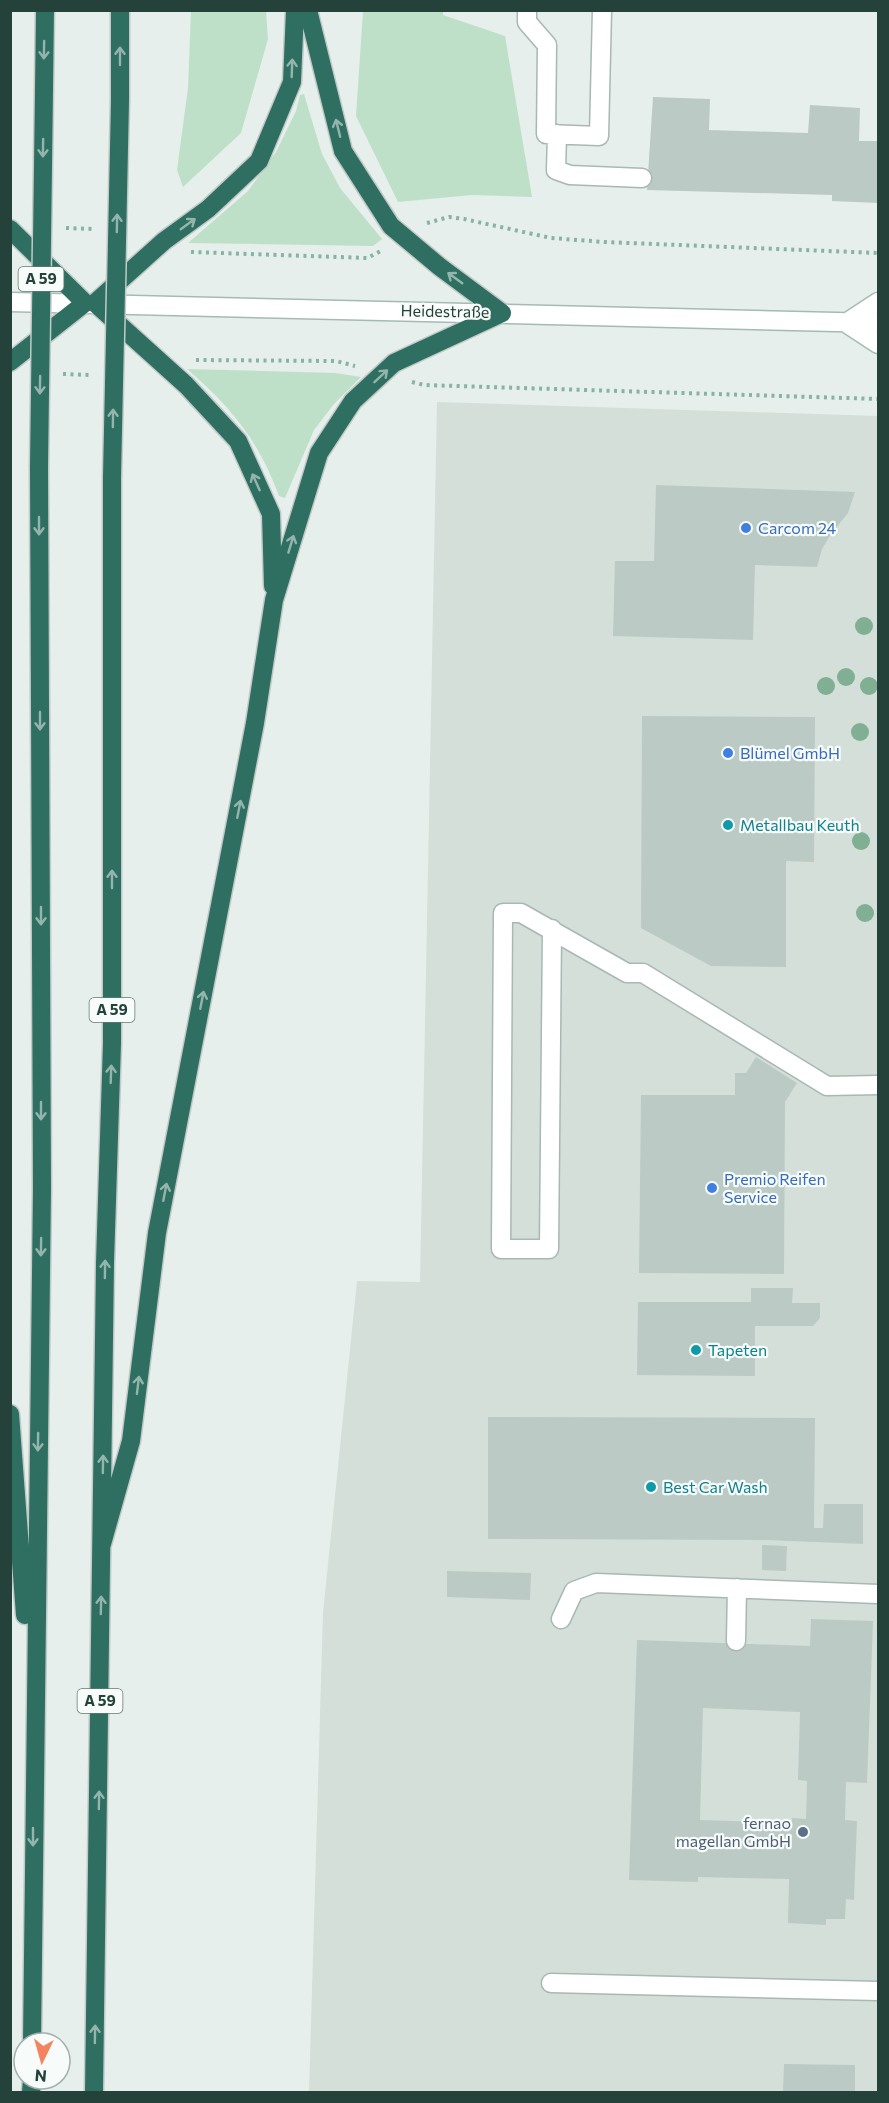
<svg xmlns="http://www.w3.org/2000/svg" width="889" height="2103" font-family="Commissioner,sans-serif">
	<rect width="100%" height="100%" fill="#e6efeb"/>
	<path fill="#d4dfda" d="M437 402 878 416V2092H309L323 1613 357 1281 420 1282Z"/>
	<path fill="#bfe0c8" d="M191 11H266L268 39 241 133 183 187 177 170 188 88Z
		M363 11H443V15L505 36 532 197 472 195 398 202 356 116Z
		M304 94 322 154 340 188 382 239 373 246 188 243 248 191 276 152 296 111 300 95Z
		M187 369 335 373 361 377 334 404 314 430 285 498 279 496C259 441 231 407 187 369Z"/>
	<path fill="#bbcac4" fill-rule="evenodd" d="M653 97 710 99 709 130 808 133 810 105 860 108 859 141H878V203L832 201V195L647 190Z
		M656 485 855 492 848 513 831 534 822 549 817 567 755 565 753 640 613 636 615 561H654Z
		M642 716 815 717 814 862 786 861V967L711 966 641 928Z
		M756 1057 797 1083 785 1102 784 1274 639 1273 641 1095H735V1073H746Z
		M751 1288H793L792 1303H820V1318L813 1326H755V1376L637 1375 638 1302H751Z
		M488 1417 815 1418 814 1528H823L824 1504H863V1544L767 1540 488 1539Z
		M762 1545 787 1546 786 1571 762 1570Z
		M447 1571 531 1573 530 1600 447 1597Z
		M811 1619 873 1621 867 1783 846 1782 845 1820 857 1821 854 1900 846 1899 845 1919H826V1925L788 1923 789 1879 698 1877V1882L629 1880 637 1640 810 1646ZM703 1708 800 1712 798 1780 807 1781 806 1819 792 1818V1823L700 1820Z
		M784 2064 855 2065V2092H783Z"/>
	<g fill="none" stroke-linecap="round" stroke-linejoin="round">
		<g stroke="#a8b8b2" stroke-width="21">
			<path id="service" d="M527 10V22L547 45 546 134 599 136 602 10
				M557 134 556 170 570 175 642 178
				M552 929 549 1249H501L503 913H521L627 973H643L827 1086 878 1085
				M561 1619 574 1591 596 1583 878 1594
				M736 1641 737 1588
				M551 1983 878 1991"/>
		</g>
		<g stroke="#a4bbb3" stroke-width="21">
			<path id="secondary" d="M10 302 878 323
				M846 323 878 344
				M846 323 878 302"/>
		</g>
		<g stroke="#c2cac8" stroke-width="21">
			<path id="motorway" d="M120 10V101
				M44 90 45 10
				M10 229 85 303 10 362
				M273 586 271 514 238 441 186 385 95 303 164 241 208 209 259 161 292 82 295 10
				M10 1414 25 1615
				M102 1544 131 1441 157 1233 255 723 274 600 319 453 353 401 394 363 502 313 440 267 391 226 343 151 308 10
				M32 2043 42 1188 39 467
				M31 2092 32 2079
				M94 2092 105 1263 112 1043V477"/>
		</g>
		<path stroke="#86b3a5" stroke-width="4" stroke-dasharray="3 4.5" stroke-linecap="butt" d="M427 223 449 217 464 219 551 238 604 242 878 253
			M66 228 92 229
			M191 252 367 258 383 250
			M196 360 336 361 355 366
			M63 374 89 375
			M412 382 424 385 878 399"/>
		<use href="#service" stroke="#fff" stroke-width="18"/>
		<use href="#secondary" stroke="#fff" stroke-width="18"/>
		<use href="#motorway" stroke="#2f6f62" stroke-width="18"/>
		<g stroke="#c2cac8" stroke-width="21" stroke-linecap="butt">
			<path id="motorway-bridge" d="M39 467 44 90
				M112 477 120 101"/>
		</g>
		<use href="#motorway-bridge" stroke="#2f6f62" stroke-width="18"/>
	</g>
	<g fill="#80af93">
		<circle cx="864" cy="626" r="9"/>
		<circle cx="846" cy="677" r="9"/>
		<circle cx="826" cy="686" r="9"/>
		<circle cx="869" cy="686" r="9"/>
		<circle cx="860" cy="732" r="9"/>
		<circle cx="861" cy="841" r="9"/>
		<circle cx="865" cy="913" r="9"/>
	</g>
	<defs><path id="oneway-shaft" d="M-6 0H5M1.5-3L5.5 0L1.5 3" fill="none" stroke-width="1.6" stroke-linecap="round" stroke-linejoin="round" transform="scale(1.5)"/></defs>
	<g stroke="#93b5ae">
		<use href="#oneway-shaft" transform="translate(44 50) rotate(91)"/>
		<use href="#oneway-shaft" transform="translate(120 56) rotate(-90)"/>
		<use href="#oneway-shaft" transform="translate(292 68) rotate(-88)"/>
		<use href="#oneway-shaft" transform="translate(338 128) rotate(-104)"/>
		<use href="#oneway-shaft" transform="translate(43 148) rotate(91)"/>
		<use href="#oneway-shaft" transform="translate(117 223) rotate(-89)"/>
		<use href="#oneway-shaft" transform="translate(188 224) rotate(-36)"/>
		<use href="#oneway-shaft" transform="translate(455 278) rotate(-144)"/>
		<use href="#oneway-shaft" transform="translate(381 376) rotate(-43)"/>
		<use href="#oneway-shaft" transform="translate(40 385) rotate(91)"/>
		<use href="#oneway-shaft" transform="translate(113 418) rotate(-89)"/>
		<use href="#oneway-shaft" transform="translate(256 482) rotate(-114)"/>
		<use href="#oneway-shaft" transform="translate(39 526) rotate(90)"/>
		<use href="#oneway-shaft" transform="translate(291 544) rotate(-73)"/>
		<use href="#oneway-shaft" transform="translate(40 721) rotate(90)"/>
		<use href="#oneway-shaft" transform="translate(239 809) rotate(-79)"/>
		<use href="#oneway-shaft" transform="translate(112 879) rotate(-90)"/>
		<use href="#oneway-shaft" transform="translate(41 916) rotate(90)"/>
		<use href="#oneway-shaft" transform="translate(202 1000) rotate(-79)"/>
		<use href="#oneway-shaft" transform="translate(111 1074) rotate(-88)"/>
		<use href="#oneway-shaft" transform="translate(41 1111) rotate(90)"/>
		<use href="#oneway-shaft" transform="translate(165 1192) rotate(-79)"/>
		<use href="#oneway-shaft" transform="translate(41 1247) rotate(91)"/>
		<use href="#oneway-shaft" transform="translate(105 1269) rotate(-89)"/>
		<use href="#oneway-shaft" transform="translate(138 1385) rotate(-83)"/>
		<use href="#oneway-shaft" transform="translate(38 1442) rotate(91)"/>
		<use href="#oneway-shaft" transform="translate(103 1464) rotate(-89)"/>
		<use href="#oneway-shaft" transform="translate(101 1605) rotate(-89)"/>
		<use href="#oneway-shaft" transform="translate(99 1800) rotate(-89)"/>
		<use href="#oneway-shaft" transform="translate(33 1837) rotate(90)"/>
		<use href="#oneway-shaft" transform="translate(95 2034) rotate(-89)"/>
	</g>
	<g fill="#3f7fe0" stroke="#f7fbf9" stroke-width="2">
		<circle cx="746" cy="528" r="6"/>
		<circle cx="728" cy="753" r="6"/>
		<circle cx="712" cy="1188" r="6"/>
	</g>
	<g fill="#0f9aa8" stroke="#f7fbf9" stroke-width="2">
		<circle cx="728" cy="825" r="6"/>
		<circle cx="696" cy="1350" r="6"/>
		<circle cx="651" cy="1487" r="6"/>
	</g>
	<circle fill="#5c6f8a" stroke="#f7fbf9" stroke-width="2" cx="803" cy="1832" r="6"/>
	<g text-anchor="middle" stroke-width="4.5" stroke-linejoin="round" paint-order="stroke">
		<g fill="#f7fbf9" stroke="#637a73" stroke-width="1.5">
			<rect x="18.5" y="267" width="45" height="24" rx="4.5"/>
			<rect x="89.5" y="998" width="45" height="24" rx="4.5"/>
			<rect x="77.5" y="1689" width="45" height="24" rx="4.5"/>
		</g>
		<g font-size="15" font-weight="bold" fill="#24423a">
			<text x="41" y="284">A 59</text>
			<text x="112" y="1015">A 59</text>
			<text x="100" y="1706">A 59</text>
		</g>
		<g font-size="16" fill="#24423a" stroke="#f7fbf9">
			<text transform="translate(445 311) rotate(1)" y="6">Heidestraße</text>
		</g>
		<g font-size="16" fill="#366cbe" stroke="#f7fbf9" text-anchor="start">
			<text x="758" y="534">Carcom 24</text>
			<text x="740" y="759">Blümel GmbH</text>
			<text x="724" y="1185">Premio Reifen<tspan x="724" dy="18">Service</tspan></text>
		</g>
		<g font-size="16" fill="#0d838f" stroke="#f7fbf9" text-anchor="start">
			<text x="740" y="831">Metallbau Keuth</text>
			<text x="708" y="1356">Tapeten</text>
			<text x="663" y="1493">Best Car Wash</text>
		</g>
		<g font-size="16" fill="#4e5e75" stroke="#f7fbf9" text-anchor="end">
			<text x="791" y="1829">fernao<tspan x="791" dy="18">magellan GmbH</tspan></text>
		</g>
	</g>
	<rect width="889" height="2103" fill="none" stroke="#24423a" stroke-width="24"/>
	<g transform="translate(42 2061) rotate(185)"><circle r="28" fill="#f7fbf9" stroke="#a3b1ad" stroke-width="1.5"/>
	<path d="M0-4.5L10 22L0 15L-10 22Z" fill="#f4845f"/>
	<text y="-9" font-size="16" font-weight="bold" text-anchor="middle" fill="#24423a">N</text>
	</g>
</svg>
